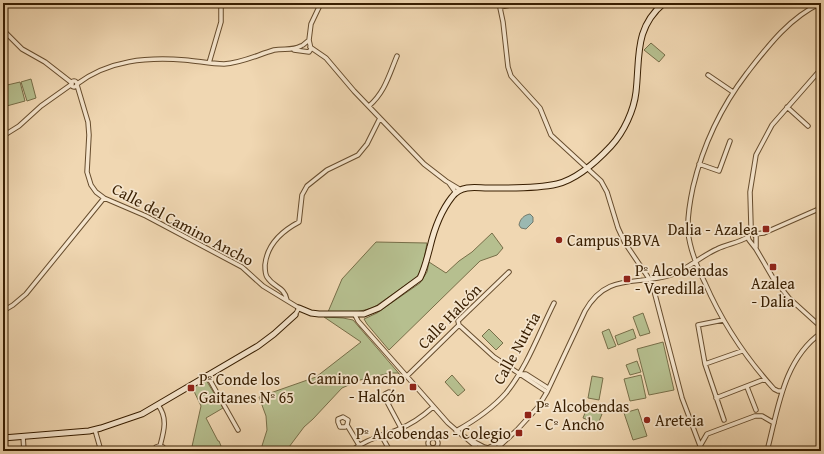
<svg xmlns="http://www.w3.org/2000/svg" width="824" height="454" font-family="'Gentium Book Plus',serif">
	<rect width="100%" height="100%" fill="#f0d7b2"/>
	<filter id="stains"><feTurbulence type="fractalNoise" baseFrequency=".005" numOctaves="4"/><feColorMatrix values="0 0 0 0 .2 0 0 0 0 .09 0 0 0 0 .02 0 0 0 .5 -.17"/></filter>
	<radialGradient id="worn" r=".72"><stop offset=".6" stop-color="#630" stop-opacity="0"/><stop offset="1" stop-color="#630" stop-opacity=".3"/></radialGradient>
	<path fill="#b6bf8f" stroke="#776e48" d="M651 43 665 55 659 62 644 50Z
		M31 79 36 98 27 101 21 82Z
		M20 82 25 101 3 107V86Z
		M492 233 503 248 497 255 480 261 389 350 367 324 364 319 377 313 420 283 427 272 429 262 446 273 459 261 472 252Z
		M376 242 427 243 422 270 417 277 373 308 356 312H328L342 279Z
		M643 313 650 333 640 336 633 317Z
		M324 317 343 318 353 320 402 377 398 373H390L360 380 342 388 313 419 304 427 286 451H255L261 449 267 430 266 416 259 397 316 377 361 342Z
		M489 329 503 343 496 350 482 336Z
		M609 329 616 346 608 349 602 332Z
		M633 329 636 338 618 345 615 336Z
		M663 342 674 390 649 395 637 349Z
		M637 361 641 372 630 375 626 365Z
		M452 375 465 390 458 396 445 382Z
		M641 375 646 398 630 401 624 379Z
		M592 376 603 378 599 400 588 398Z
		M206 380 223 408 206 418 218 441H219L223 451H191L201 406 192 387 202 381Z
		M587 408 602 414 598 424 583 418Z
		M638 409 647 436 633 440 624 413Z"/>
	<path fill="#9bb8b1" stroke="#737a6b" d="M530 214 533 217V222L526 229 521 228 519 225C520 219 524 215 530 214Z"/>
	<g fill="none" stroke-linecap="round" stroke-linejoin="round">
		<g stroke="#664c2d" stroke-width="5.5">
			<path id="street" d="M499 3 503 22 508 67 511 76 540 108 551 135 601 181 607 192 618 228 625 243 652 283 682 398 702 451
				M500 7 521 3
				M3 30 22 49 45 62 72 83
				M309 40 311 24 321 3
				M310 47 326 58 354 91 424 164 446 181 461 190
				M294 50 309 52 311 49 309 40 303 45
				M209 63 221 22V3
				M708 75 733 92
				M71 84a3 3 0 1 1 6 0a3 3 0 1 1-6 0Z
				M77 84C109 60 147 57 185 60 198 61 211 64 224 64 242 63 257 55 274 50 284 48 292 51 301 46
				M77 85 88 122 89 135 87 172 91 185 96 192 104 198 146 216 242 267 263 286 299 308 295 315
				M369 106C385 92 389 75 397 56
				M787 107 808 126
				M3 136 19 126 41 106 72 84
				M699 164 719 171 730 141
				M449 183 456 193
				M753 233 756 237V247
				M755 234 764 233 821 208
				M748 237 749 240 756 249 773 278 789 298 821 327
				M287 300C284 286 274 288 267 277 265 274 265 269 265 265 267 245 282 231 299 222L302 195 307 186 327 170 358 155 367 144 380 118
				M3 311 13 305 26 294 104 198
				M355 315 358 321 448 423 463 436 484 447
				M723 320 698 325 705 364 724 420
				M459 325 494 357 547 392
				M705 364 742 351
				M522 374H526L548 388
				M207 375 238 430
				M407 376 459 325 458 321 509 272
				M747 387 756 410
				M782 391H778L774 389C745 357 722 322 705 283 697 267 690 250 688 232 687 216 690 201 693 187 703 145 721 107 747 73 768 46 789 18 821 3
				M716 398 765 379
				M388 403 393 400 394 398 391 393 389 392 385 394V398L401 428
				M158 405C168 418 164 431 160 446
				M347 425 345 427H340L338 422V419L343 417 348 420 347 425 359 445
				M95 430 101 451
				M456 431C474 421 492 409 506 393 527 367 539 333 554 303
				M381 435 390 451
				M23 436 24 451
				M428 443a5 5 0 1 1 10 0a5 5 0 1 1-10 0Z
				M467 439 481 451
				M700 446 707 434 755 416H762L774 423
				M154 451 156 447 159 446 163 447V451
				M351 451C366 439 383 436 399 429 412 424 423 416 433 407
				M481 451 484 447 488 448 504 440
				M494 451 517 430 538 407 547 392 585 311C607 272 636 286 671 275 688 269 701 256 717 249 727 244 738 243 748 237L751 226 750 192 756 155 772 125 821 69
				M767 451C778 410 783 360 821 333"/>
		</g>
		<g stroke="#381e01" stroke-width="7">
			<path id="secondary" d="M299 308 311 313 319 314H364L379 308 420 278C425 268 427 258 430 247 434 230 441 211 452 197 455 193 461 189 467 188 474 187 481 188 488 188 509 188 536 189 557 184 578 179 597 161 611 146 624 132 634 110 636 92 640 57 634 28 664 3
				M3 438 89 431 101 428 142 414 258 346 274 334 295 315"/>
		</g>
		<use href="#street" stroke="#f5e5cd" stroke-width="3.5"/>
		<use href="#secondary" stroke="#f5e5cd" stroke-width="5"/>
	</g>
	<g fill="#8f2418" stroke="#f5e5cd" stroke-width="1.5">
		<rect x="762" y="225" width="8" height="8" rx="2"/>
		<circle cx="559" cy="240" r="4"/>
		<rect x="769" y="263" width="8" height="8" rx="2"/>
		<rect x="623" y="275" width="8" height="8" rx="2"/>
		<rect x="409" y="383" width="8" height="8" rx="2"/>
		<rect x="187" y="384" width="8" height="8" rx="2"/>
		<rect x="524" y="411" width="8" height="8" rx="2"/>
		<circle cx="647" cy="420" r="4"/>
		<rect x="515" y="429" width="8" height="8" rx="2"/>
	</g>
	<g text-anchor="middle" stroke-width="3.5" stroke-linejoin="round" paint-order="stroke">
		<g font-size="16" fill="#381e01" stroke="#f5e5cd">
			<text transform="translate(183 224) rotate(28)" y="6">Calle del Camino Ancho</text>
			<text transform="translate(449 316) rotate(-46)" y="6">Calle Halcón</text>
			<text transform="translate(516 348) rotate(-61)" y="6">Calle Nutria</text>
		</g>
		<g font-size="16" fill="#381e01" stroke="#f5e5cd" text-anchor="start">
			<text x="758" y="235" text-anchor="end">Dalia - Azalea</text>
			<text x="567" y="246">Campus BBVA</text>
			<text x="635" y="276">Pº Alcobendas<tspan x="635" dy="18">- Veredilla</tspan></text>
			<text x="773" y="289" text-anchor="middle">Azalea<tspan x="773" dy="18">- Dalia</tspan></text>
			<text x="405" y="384" text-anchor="end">Camino Ancho<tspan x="405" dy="18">- Halcón</tspan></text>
			<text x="199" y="385">Pº Conde los<tspan x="199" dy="18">Gaitanes Nº 65</tspan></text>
			<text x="536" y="412">Pº Alcobendas<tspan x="536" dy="18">- Cº Ancho</tspan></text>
			<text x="655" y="426">Areteia</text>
			<text x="511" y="439" text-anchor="end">Pº Alcobendas - Colegio</text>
		</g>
	</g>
	<rect width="824" height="454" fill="none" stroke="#f0d7b2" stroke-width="16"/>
	<rect x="4" y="4" width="816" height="446" fill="none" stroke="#381e01" stroke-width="2"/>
	<rect x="8" y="8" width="808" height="438" fill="none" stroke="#381e01"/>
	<rect width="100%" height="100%" filter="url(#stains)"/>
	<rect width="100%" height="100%" fill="url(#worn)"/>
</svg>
